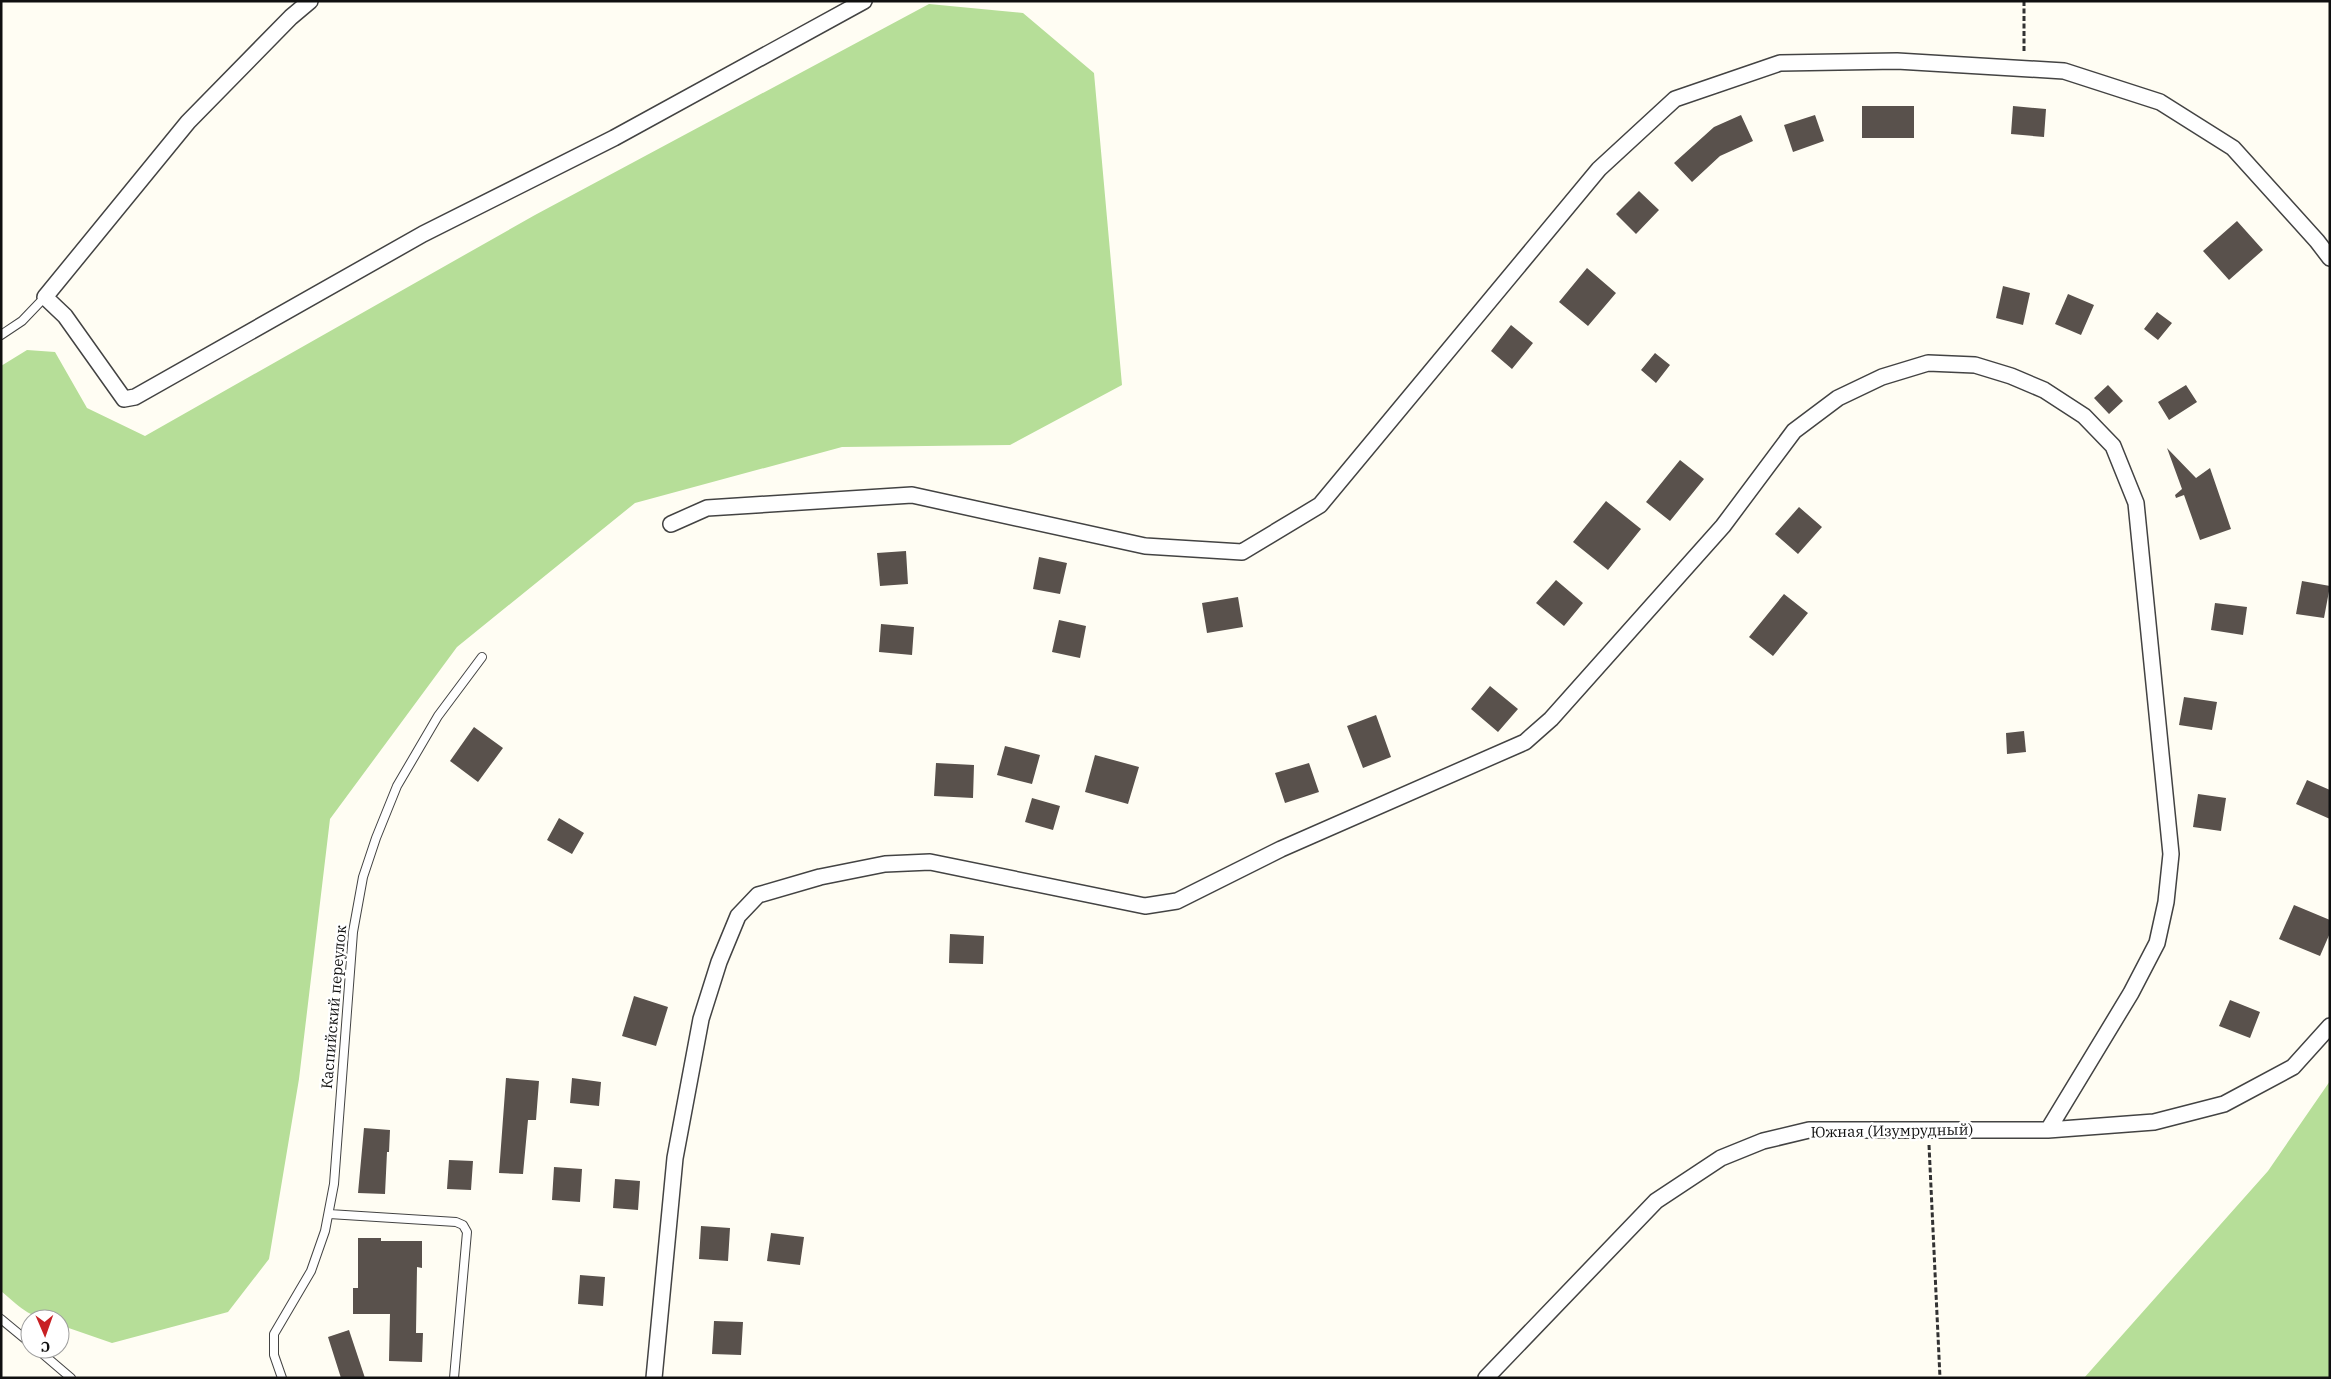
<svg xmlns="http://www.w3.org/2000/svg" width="2331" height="1379" font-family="'IBM Plex Serif',serif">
	<rect width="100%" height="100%" fill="#fffdf3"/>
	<path fill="#b6de98" d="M929 4 1023 13 1094 73 1122 385 1010 445 842 447 635 503 457 647 330 819 299 1079 269 1259 228 1312 112 1343 60 1325V1319C29 1319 24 1310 1 1291V366L27 350 55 352 87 408 145 436 535 215Z
		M2330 1081V1378H2084L2268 1171Z"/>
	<path fill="#59514c" d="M1862 106H1914V138H1862Z
		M2013 106 2046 109 2044 137 2011 134Z
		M1741 115 1753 141 1720 156 1692 182 1674 163 1714 127Z
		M1815 115 1824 141 1793 152 1784 125Z
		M1639 191 1659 210 1636 234 1616 214Z
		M2237 221 2263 250 2229 280 2203 251Z
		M1587 268 1616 293 1588 326 1559 302Z
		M2003 286 2030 293 2023 325 1996 318Z
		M2068 294 2094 305 2081 335 2055 324Z
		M2157 312 2172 323 2158 340 2144 329Z
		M1511 325 1533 343 1512 369 1491 351Z
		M1655 353 1670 365 1656 383 1641 370Z
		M2108 385 2123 401 2109 414 2094 398Z
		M2186 385 2197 402 2169 420 2158 402Z
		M2167 448 2196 478 2210 468 2231 529 2200 540 2184 495 2176 498 2175 495 2182 489Z
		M1680 460 1704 479 1670 521 1646 502Z
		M1606 501 1641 529 1608 570 1573 542Z
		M1799 507 1822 527 1798 554 1775 534Z
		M906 551 908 584 880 586 877 553Z
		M1039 557 1067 563 1060 594 1033 589Z
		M1556 580 1583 603 1564 626 1536 603Z
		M2302 581 2330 586 2324 618 2296 614Z
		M1784 594 1808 613 1773 656 1749 637Z
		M1238 597 1243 627 1207 633 1202 603Z
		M2215 603 2247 607 2243 635 2211 630Z
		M1059 620 1086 626 1080 658 1052 652Z
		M881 624 914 627 912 655 879 652Z
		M1490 686 1518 709 1498 732 1471 709Z
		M2184 697 2217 702 2212 730 2179 725Z
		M1376 715 1391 757 1363 768 1347 726Z
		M474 727 503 748 478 782 450 761Z
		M2024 731 2026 752 2007 754 2006 733Z
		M1005 746 1040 755 1032 784 997 775Z
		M1095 755 1139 767 1128 804 1085 792Z
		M936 763 974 765 973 798 934 796Z
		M1309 763 1319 792 1285 803 1275 773Z
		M2307 780 2330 790V819L2296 804Z
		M2198 794 2226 798 2221 831 2193 827Z
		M1032 798 1060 806 1053 830 1025 822Z
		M559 818 584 833 572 854 547 840Z
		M2294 905 2330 920V933L2320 956 2279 939Z
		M950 934 984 936 983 964 949 963Z
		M634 996 668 1007 656 1046 622 1036Z
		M2230 1000 2260 1012 2250 1038 2219 1026Z
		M506 1078 539 1081 536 1120H528L523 1174 499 1173Z
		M572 1078 601 1082 599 1106 570 1103Z
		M364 1128 390 1130 389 1152H387L385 1194 358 1193Z
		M449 1160 473 1161 471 1190 447 1189Z
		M554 1167 582 1169 580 1202 552 1200Z
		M615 1179 640 1181 638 1210 613 1208Z
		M701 1226 730 1228 728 1261 699 1259Z
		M771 1233 804 1237 800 1265 767 1261Z
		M358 1238H381V1241H422V1268L417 1267 416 1333H423L422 1362 389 1361 390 1314H353V1288H358Z
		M580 1275 605 1277 603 1306 578 1304Z
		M714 1321 743 1322 741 1355 712 1354Z
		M349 1330 365 1378H341L328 1337Z"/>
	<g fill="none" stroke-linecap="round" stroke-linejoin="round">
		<g stroke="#434343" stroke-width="10">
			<path id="lane" d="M1 335 22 321 45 297
				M329 1214 456 1222 463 1225 467 1232 454 1378
				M1 1319 30 1343
				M37 1349 71 1378
				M282 1378 274 1355V1334L311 1271 325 1231 334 1184 353 932 363 877 376 838 397 786 438 716 482 657"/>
		</g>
		<g stroke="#434343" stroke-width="18">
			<path id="street" d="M310 1 291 17 188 122 45 297 65 316 124 399 135 397 423 234 614 138 864 1
				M671 524 707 508 912 495 1145 546 1242 552 1320 505 1599 169 1675 99 1780 63 1897 61 2064 71 2160 102 2233 148 2317 241 2330 258
				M654 1378 675 1158 701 1019 719 962 738 916 758 895 820 877 885 864 930 862 1145 906 1177 901 1281 849 1525 742 1551 719 1723 526 1794 431 1838 398 1882 377 1928 363 1975 365 2011 376 2044 390 2084 416 2113 446 2136 503 2171 854 2166 902 2157 943 2131 993 2048 1130
				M1486 1378 1656 1201 1721 1158 1763 1141 1809 1130H2048L2154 1122 2224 1104 2293 1067 2330 1026"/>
		</g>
		<path stroke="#323232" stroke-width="3" stroke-dasharray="5 2.5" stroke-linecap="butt" d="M2024 1V53
			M1929 1145 1940 1378"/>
		<use href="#lane" stroke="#fff" stroke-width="8"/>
		<use href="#street" stroke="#fff" stroke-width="15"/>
	</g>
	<g text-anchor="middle" stroke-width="5" stroke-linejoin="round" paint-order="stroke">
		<g font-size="15" fill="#101010" stroke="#fff">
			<text transform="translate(334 1007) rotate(-85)" y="5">Каспийский переулок</text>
			<text transform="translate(1892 1131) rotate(-1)" y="5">Южная (Изумрудный)</text>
		</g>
	</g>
	<rect width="2331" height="1379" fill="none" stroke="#101010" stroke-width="5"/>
	<g transform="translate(45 1334) rotate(178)"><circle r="24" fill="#ffffff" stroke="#9f9f9f"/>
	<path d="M0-4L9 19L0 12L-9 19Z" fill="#c82023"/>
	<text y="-8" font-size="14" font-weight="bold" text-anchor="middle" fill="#101010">С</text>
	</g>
</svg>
